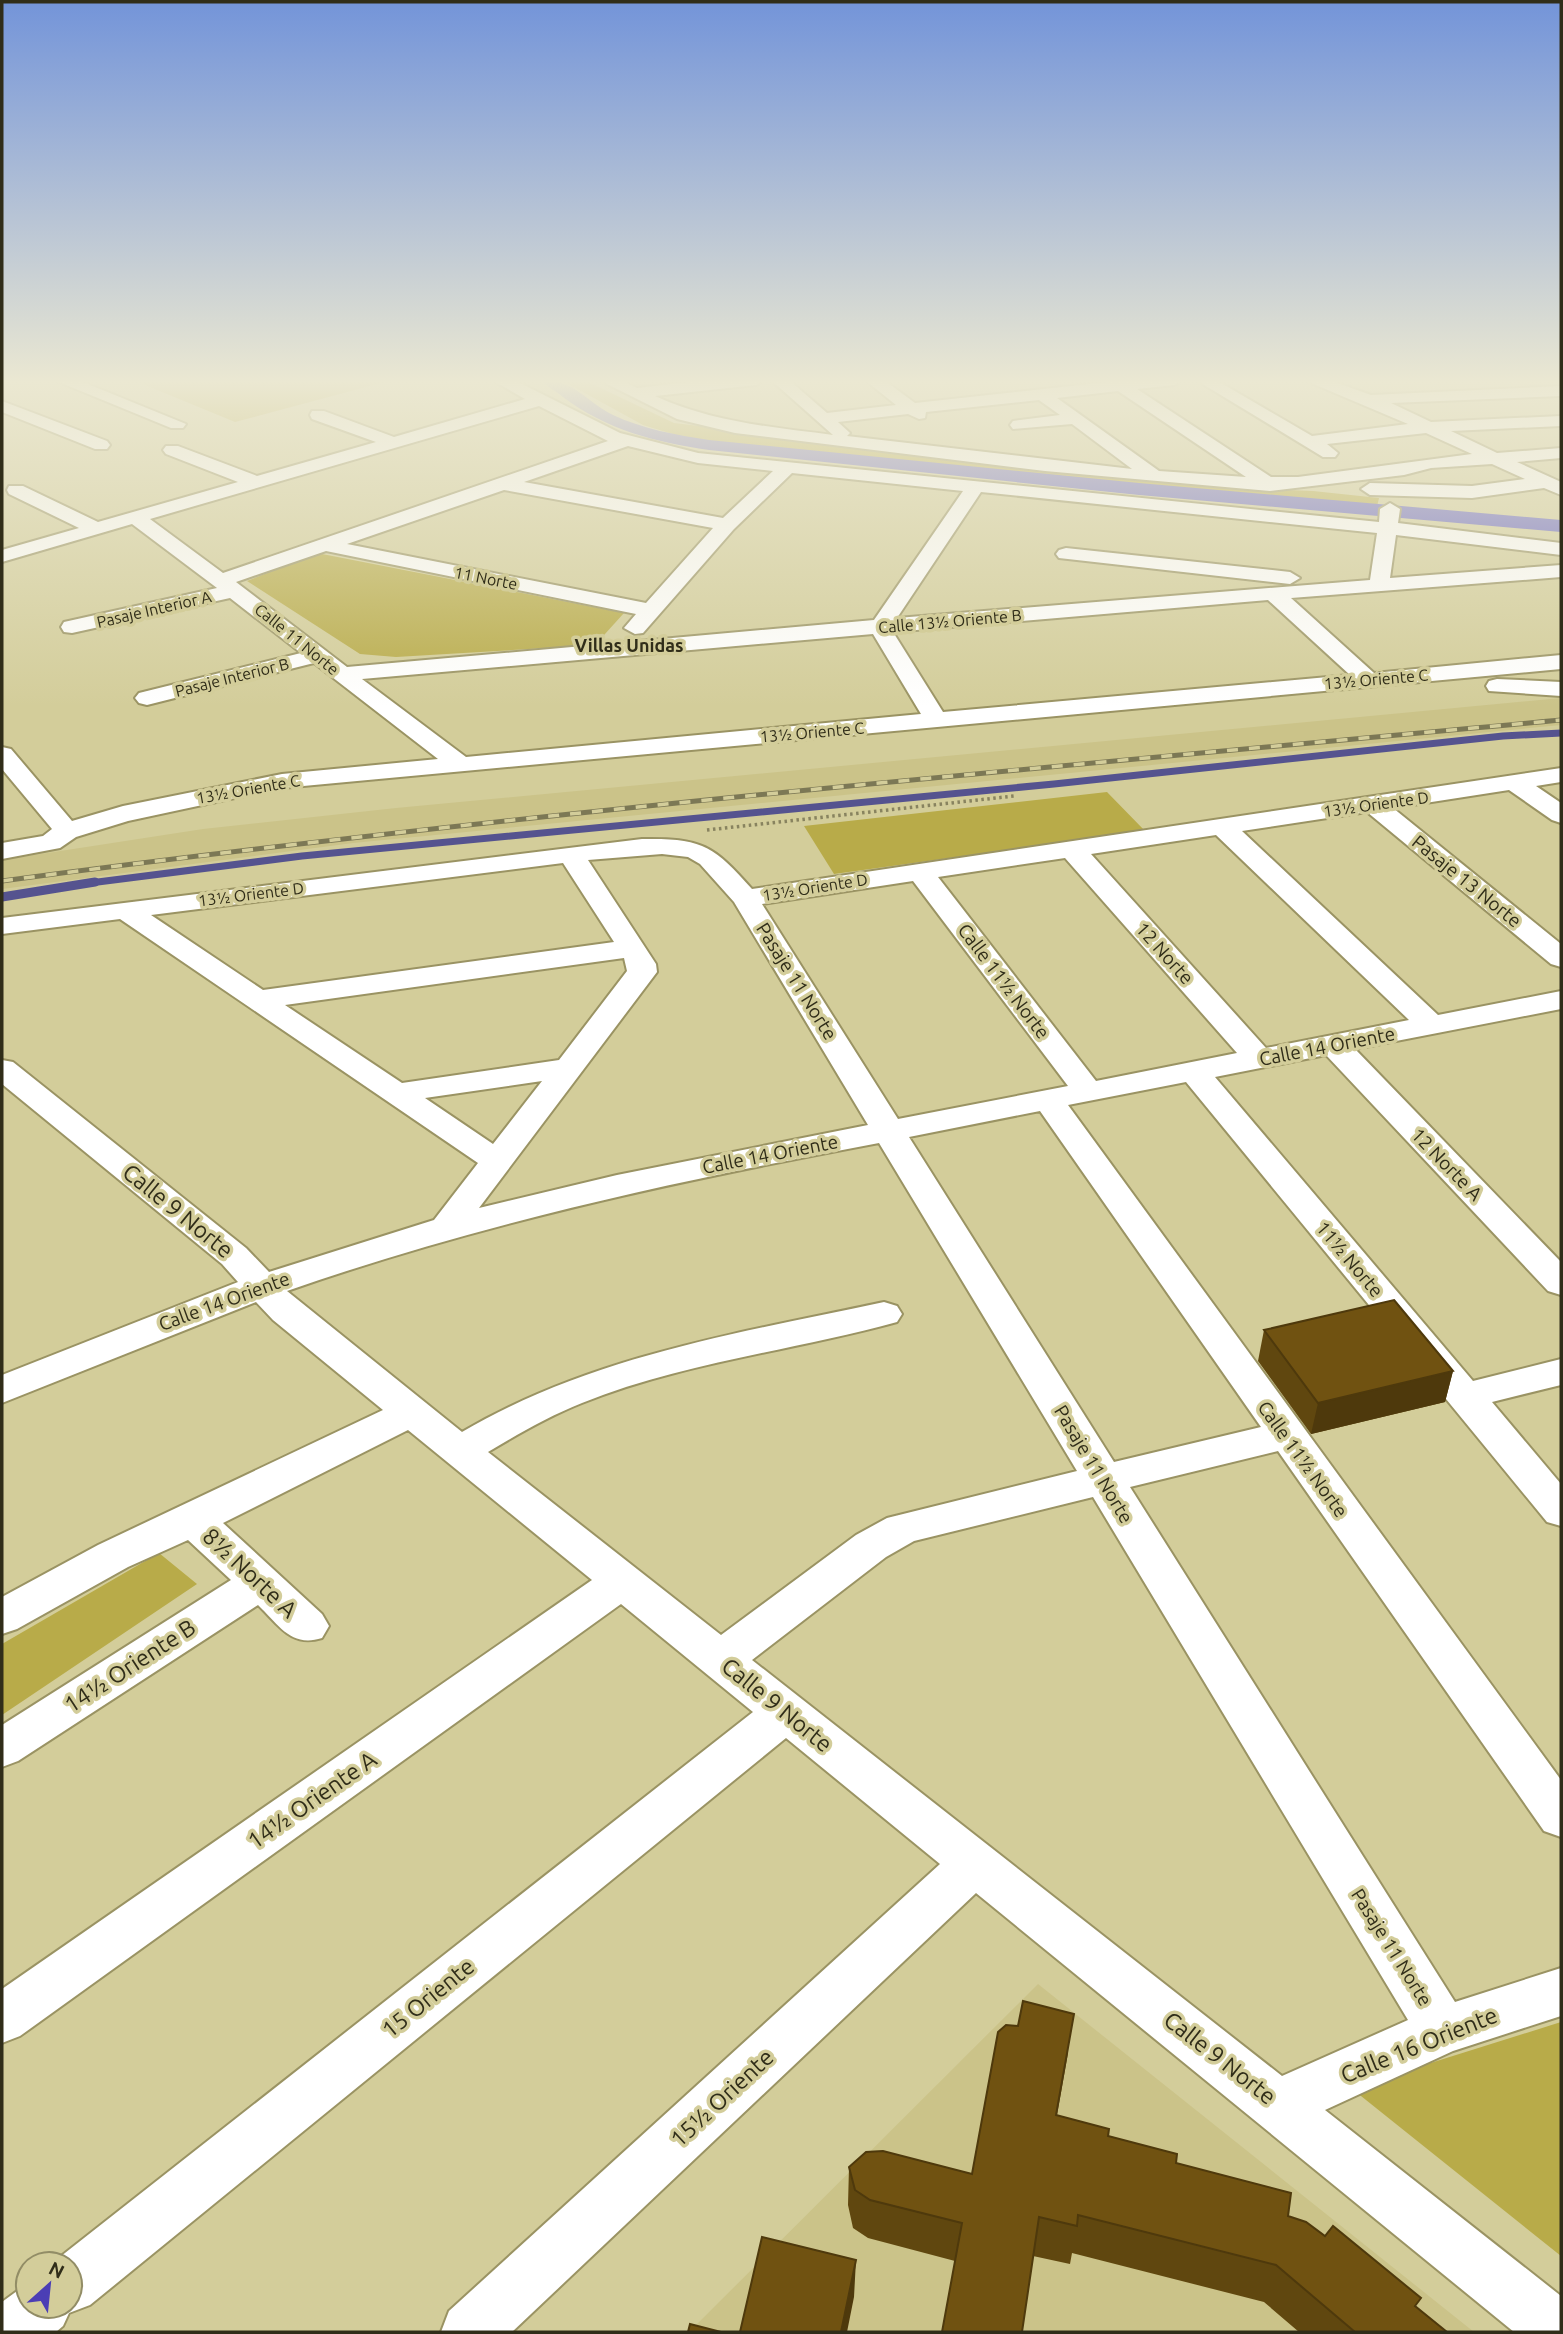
<svg xmlns="http://www.w3.org/2000/svg" width="1563" height="2334" font-family="Ubuntu,sans-serif">
	<rect width="100%" height="100%" fill="#d3cd9a"/>
	<path fill="#cbc389" d="M1561 698V725L353 843 2 889V860L203 829 396 808Z
		M1038 1984 1474 2332H689Z"/>
	<path fill="#b8ab49" d="M133 380H392L235 422Z
		M561 380H584L674 423 1215 487 1313 491 1379 498 1376 511 709 445 643 425Z
		M317 553 624 613 595 645 396 657 360 654 247 581Z
		M1107 792 1145 831 834 874 804 826Z
		M159 1553 197 1584 2 1715V1644Z
		M1561 2022V2256L1351 2088Z"/>
	<g fill="none" stroke-linecap="round" stroke-linejoin="round">
		<path stroke="#55538f" stroke-width="7" d="M82 884 302 856 1054 784 1503 736 1561 733"/>
		<path stroke="#55538f" stroke-width="9" d="M2 897 95 882"/>
		<path fill="#6563c2" fill-rule="evenodd" d="M541 380C575 380 584 400 613 415 643 429 676 435 709 440L1139 483 1561 520V532L1139 495 709 450C655 442 607 430 563 397 556 391 547 387 541 380Z"/>
		<g stroke="#9a9363" stroke-width="4">
			<path id="minor" d="M54 380H78L186 424 183 428H171Z
				M492 380H514L620 433 698 453 1379 522 1380 509 1390 503 1400 509 1398 523 1561 543V555L1396 535 1390 578 1561 565V577L1291 598 1374 673 1561 655V669L282 788 128 821 76 837 60 848 2 859V843L43 836 52 829 2 769V747L11 749 72 821 123 806 282 774 438 759 314 663 147 705 139 703 135 698 139 693 301 653 230 598 72 633 64 632 61 627 64 622 217 588 132 524 2 562V550L79 528 9 494 7 490 9 486H23L98 522 238 482 166 454 163 450 166 446H178L257 476 376 442 312 419 310 415 312 411H324L394 437 525 399ZM539 406 608 441 223 573 150 519ZM628 446 698 463 773 471 723 518 524 482ZM792 473 963 491 874 620 347 667 236 582 326 551 636 614 624 628 635 634 643 633 734 529ZM504 490 713 528 646 603 347 544ZM981 492 1377 533 1370 580 897 618ZM1268 600 1350 675 943 712 893 632ZM873 634 921 714 466 757 362 679Z
				M599 380H621L637 388 705 380H764L756 385 655 396C712 422 771 427 833 435L771 380H789L827 413 896 405 865 380H884L915 403 1125 380H1182L1174 385 1137 389 1271 477H1298L1472 454 1426 433 1327 444 1338 453 1335 457H1323L1196 380H1216L1312 436 1408 424 1304 380H1329L1371 395 1561 386V396L1391 403 1431 422 1561 416V426L1451 431 1497 453 1561 448V458L1517 462 1561 482V495L1544 488 1472 498 1370 495 1361 489 1370 483 1472 486 1525 479 1492 464 1431 468 1404 475 1270 491 1045 471 735 433 677 419ZM1118 391 1246 477 1159 471 1057 398ZM1039 400 1060 415 1013 421 1010 425 1013 429 1072 424 1132 469 847 436 850 433 838 422 908 414 919 419 925 418 926 412Z
				M2 401 107 441 110 445 107 449H95L2 412Z
				M1066 548 1290 572 1300 578 1290 584 1059 558 1056 554 1059 550Z
				M1497 679 1561 682V696L1489 691 1486 686 1489 681Z
				M1561 768V782L1536 786 1561 803V823L1552 820 1509 790 1393 808 1561 944V967L1551 964 1367 812 1242 831 1438 1015 1561 991V1009L1355 1049 1561 1262V1295L1548 1291 1326 1055 1215 1077 1473 1381 1561 1359V1385L1492 1402 1561 1484V1526L1547 1522 1186 1082 1068 1105 1561 1780V1837L1544 1831 1278 1451 1130 1487 1455 2002 1561 1968V2016L1453 2051 1325 2110 1561 2296V2332H1514L976 1893 512 2332H441L449 2311 940 1864 786 1738 90 2305 69 2313 63 2326 56 2332H2V2302L28 2283V2306H70V2264H51L753 1712 621 1604 20 2036 2 2043V1989L592 1580 408 1430 223 1523 322 1614 329 1626 322 1638C291 1648 279 1625 258 1605L18 1761 2 1767V1725L231 1580 188 1540 128 1567 17 1629 2 1634V1597L98 1545 383 1410 273 1320 256 1302 2 1403V1375L238 1282 222 1264 2 1084V1060L13 1062 246 1248 269 1272 434 1220 478 1163 120 919 2 934V918L642 839C702 838 713 845 752 889ZM1216 835 1409 1020 1266 1048 1091 854ZM662 854 688 857 700 864 734 902 868 1125 617 1175 479 1208 657 972 656 964 588 860ZM1065 858 1237 1053 1096 1081 938 877ZM563 863 614 942 263 990 151 915ZM913 881 1068 1086 898 1119 762 904ZM624 958 627 971 559 1060 402 1083 285 1005ZM542 1081 493 1144 425 1098ZM1040 1111 1261 1427 1114 1462 909 1137ZM879 1143 1077 1471 887 1518 856 1535 721 1635 488 1452C518 1434 549 1416 582 1403 684 1362 792 1351 897 1322L902 1314 897 1306 884 1302C739 1333 591 1356 462 1432L287 1291C482 1223 677 1181 879 1143ZM1093 1497 1408 2020 1282 2076 752 1660 886 1557 914 1541Z"/>
		</g>
		<path stroke="#88835f" stroke-width="3.5" stroke-dasharray="2.5 3.5" stroke-linecap="butt" d="M707 830 1014 796"/>
		<use href="#minor" fill="#fff" fill-rule="evenodd"/>
		<g stroke="#7c7855" stroke-width="5">
			<path id="rail" d="M2 881C520 812 1041 768 1561 720"/>
		</g>
		<use href="#rail" stroke="#d3cd9a" stroke-width="3.5" stroke-dasharray="11" stroke-linecap="butt"/>
	</g>
	<path fill="#60470f" d="M1264 1330 1453 1371 1445 1402 1311 1434 1258 1361Z
		M1018 2026 1068 2053 1057 2115 1176 2163 1288 2216 1417 2308 1447 2332H1299L1264 2302 1072 2253 1070 2264 1033 2256 955 2261 868 2238 853 2228 848 2205 849 2167 972 2174Z"/>
	<path fill="#4e390c" d="M1453 1371 1445 1402 1311 1434 1318 1403Z
		M856 2260 854 2297 847 2332H841Z"/>
	<path fill="#705211" stroke="#4e390c" stroke-width="2" d="M1394 1300 1453 1371 1318 1403 1264 1330Z
		M1023 2001 1074 2014 1056 2115 1109 2129 1108 2136 1177 2154 1176 2163 1291 2193 1288 2216 1306 2222 1325 2236 1333 2226 1421 2298 1415 2306 1447 2332H1355L1276 2265 1078 2215 1077 2226 1039 2217 1022 2332H942L962 2223 870 2200 855 2190 849 2167 866 2152 883 2151 972 2174 998 2032 1006 2025 1018 2026Z
		M762 2237 856 2260 841 2332H740Z
		M690 2324 721 2332H688Z"/>
	<linearGradient id="sky" x2="0" y2="1"><stop stop-color="#7394d9"/><stop offset="0.54" stop-color="#ebe8d2"/><stop offset="1" stop-color="#ebe8d2" stop-opacity="0"/></linearGradient>
	<rect width="1563" height="707" fill="url(#sky)"/>
	<g text-anchor="middle" stroke-width="7" stroke-linejoin="round" paint-order="stroke">
		<g font-size="16" fill="#302d19" stroke="#d3cd9a">
			<text transform="translate(486 578) rotate(11)" y="6">11 Norte</text>
			<text transform="translate(154 609) rotate(-13)" y="6">Pasaje Interior A</text>
			<text transform="translate(950 621) rotate(-5)" y="6">Calle 13½ Oriente B</text>
			<text transform="translate(297 639) rotate(39)" y="6">Calle 11 Norte</text>
			<text transform="translate(232 677) rotate(-14)" y="6">Pasaje Interior B</text>
			<text transform="translate(1376 679) rotate(-5)" y="6">13½ Oriente C</text>
			<text transform="translate(812 732) rotate(-5)" y="6">13½ Oriente C</text>
			<text transform="translate(248 789) rotate(-10)" y="6">13½ Oriente C</text>
			<text transform="translate(1376 804) rotate(-8)" y="6">13½ Oriente D</text>
			<text transform="translate(815 887) rotate(-9)" y="6">13½ Oriente D</text>
			<text transform="translate(251 894) rotate(-7)" y="6">13½ Oriente D</text>
		</g>
		<g font-size="18" font-weight="bold" fill="#302d19" stroke="#d3cd9a">
			<text x="629" y="652">Villas Unidas</text>
		</g>
		<g font-size="19" fill="#302d19" stroke="#d3cd9a">
			<text transform="translate(1467 881) rotate(39)" y="7">Pasaje 13 Norte</text>
			<text transform="translate(1165 953) rotate(48)" y="7">12 Norte</text>
			<text transform="translate(797 981) rotate(58)" y="7">Pasaje 11 Norte</text>
			<text transform="translate(1004 981) rotate(53)" y="7">Calle 11½ Norte</text>
			<text transform="translate(1327 1046) rotate(-11)" y="7">Calle 14 Oriente</text>
			<text transform="translate(770 1154) rotate(-11)" y="7">Calle 14 Oriente</text>
			<text transform="translate(1447 1164) rotate(46)" y="7">12 Norte A</text>
			<text transform="translate(1350 1259) rotate(50)" y="7">11½ Norte</text>
			<text transform="translate(224 1301) rotate(-20)" y="7">Calle 14 Oriente</text>
			<text transform="translate(1303 1459) rotate(54)" y="7">Calle 11½ Norte</text>
			<text transform="translate(1094 1464) rotate(59)" y="7">Pasaje 11 Norte</text>
			<text transform="translate(1392 1947) rotate(58)" y="7">Pasaje 11 Norte</text>
		</g>
		<g font-size="23" fill="#302d19" stroke="#d3cd9a">
			<text transform="translate(178 1211) rotate(39)" y="8">Calle 9 Norte</text>
			<text transform="translate(250 1573) rotate(43)" y="8">8½ Norte A</text>
			<text transform="translate(130 1666) rotate(-33)" y="8">14½ Oriente B</text>
			<text transform="translate(777 1705) rotate(39)" y="8">Calle 9 Norte</text>
			<text transform="translate(312 1800) rotate(-35)" y="8">14½ Oriente A</text>
			<text transform="translate(428 1998) rotate(-39)" y="8">15 Oriente</text>
			<text transform="translate(1419 2045) rotate(-22)" y="8">Calle 16 Oriente</text>
			<text transform="translate(1220 2058) rotate(38)" y="8">Calle 9 Norte</text>
			<text transform="translate(722 2098) rotate(-43)" y="8">15½ Oriente</text>
		</g>
	</g>
	<rect width="1563" height="2334" fill="none" stroke="#302d19" stroke-width="7"/>
	<g transform="translate(49 2285) rotate(27)"><circle r="33" fill="#d3cd9a" stroke="#928d66" stroke-width="2"/>
	<path d="M0-5L12 26L0 18L-12 26Z" fill="#4b3eb5"/>
	<text y="-10" font-size="19" font-weight="bold" text-anchor="middle" fill="#302d19">N</text>
	</g>
</svg>
